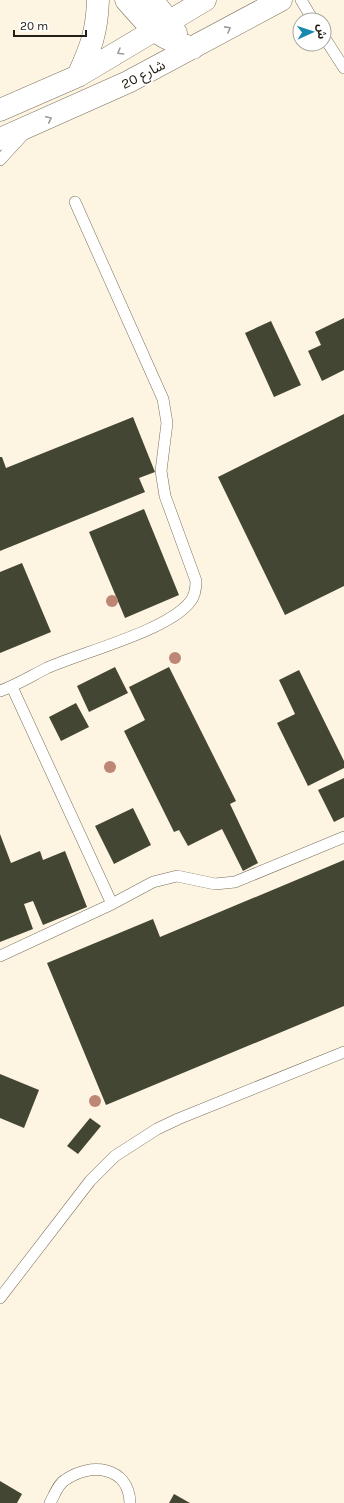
<svg xmlns="http://www.w3.org/2000/svg" width="344" height="1503" font-family="Karla,'Noto Sans Arabic',sans-serif">
	<rect width="100%" height="100%" fill="#fdf5e2"/>
	<path fill="#434632" d="M344 318V370L322 381 308 351 321 345 315 332Z
		M271 321 301 385 274 397 245 333Z
		M344 414V586L285 615 218 477Z
		M133 417 155 472 139 478 145 492 0 551V457H2L6 468Z
		M144 509 179 595 125 618 89 532Z
		M22 563 51 632 0 653V572Z
		M115 667 128 693 89 712 77 686Z
		M169 667 236 801 230 804 258 863 243 871 222 829 188 846 179 830 174 832 124 731 145 720 129 687Z
		M299 670 344 761V768L308 786 277 723 295 714 279 680Z
		M76 703 89 727 61 741 49 717Z
		M344 778V817L334 822 318 790Z
		M133 808 151 845 114 864 95 826Z
		M0 834 11 863 40 851 43 860 65 851 87 907 43 925 33 901 24 904 33 929 0 942Z
		M344 860V1006L106 1105 47 963 153 919 160 937Z
		M0 1074 39 1090 24 1128 0 1118Z
		M90 1118 101 1126 78 1154 67 1146Z
		M0 1481 22 1494 17 1503H0Z
		M174 1494 190 1503H169Z"/>
	<g fill="none" stroke-linecap="round" stroke-linejoin="round">
		<g stroke="#786f5a" stroke-width="12">
			<path id="lane" d="M301 0 313 20
				M324 37 344 68
				M0 160 24 134
				M12 687 112 904
				M0 691C17 685 31 676 47 668 83 652 167 631 190 602 195 596 196 589 196 581L165 496 161 471 167 423 163 399 75 202
				M0 956 112 904 153 882 177 876 215 884 235 882 344 837
				M0 1298 90 1181 115 1156 157 1129 178 1119 344 1052
				M50 1503C54 1496 58 1484 65 1480 90 1462 129 1466 130 1503"/>
		</g>
		<g stroke="#786f5a" stroke-width="23">
			<path id="secondary" d="M126 0C152 29 155 37 193 48
				M152 0 169 21 176 33
				M78 76C91 47 97 32 98 0
				M0 110 78 76 205 0
				M0 139 128 82 281 0"/>
		</g>
		<use href="#lane" stroke="#fff" stroke-width="11"/>
		<use href="#secondary" stroke="#fff" stroke-width="22"/>
	</g>
	<g fill="#bd8675">
		<circle cx="112" cy="601" r="6"/>
		<circle cx="175" cy="658" r="6"/>
		<circle cx="110" cy="767" r="6"/>
		<circle cx="95" cy="1101" r="6"/>
	</g>
	<defs><path id="oneway-chevron" d="M-2-3.5L2.5 0L-2 3.5" fill="none" stroke-width="1.6" stroke-linecap="round" stroke-linejoin="round"/></defs>
	<g stroke="#9c9b97">
		<use href="#oneway-chevron" transform="translate(228 29) rotate(-29)"/>
		<use href="#oneway-chevron" transform="translate(120 52) rotate(150)"/>
		<use href="#oneway-chevron" transform="translate(49 119) rotate(-25)"/>
	</g>
	<g text-anchor="middle" stroke-width="4" stroke-linejoin="round" paint-order="stroke">
		<g font-size="14" fill="#242017" stroke="#fff">
			<text transform="translate(143 74) rotate(-27)" y="5">شارع 20</text>
		</g>
	</g>
	<g transform="translate(312 32) rotate(87)"><circle r="19" fill="#ffffff" stroke="#a7a6a2"/>
	<path d="M0-3L7 15L0 10L-7 15Z" fill="#1988ae"/>
	<text y="-6" font-size="11" font-weight="bold" text-anchor="middle" fill="#242017">ش</text>
	</g>
	<path d="M14 30v6h72v-6" fill="none" stroke="#242017" stroke-width="2"/>
	<text x="20" y="30" font-size="12" fill="#242017" stroke="#ffffff" stroke-width="3" paint-order="stroke">20 m</text>
</svg>
